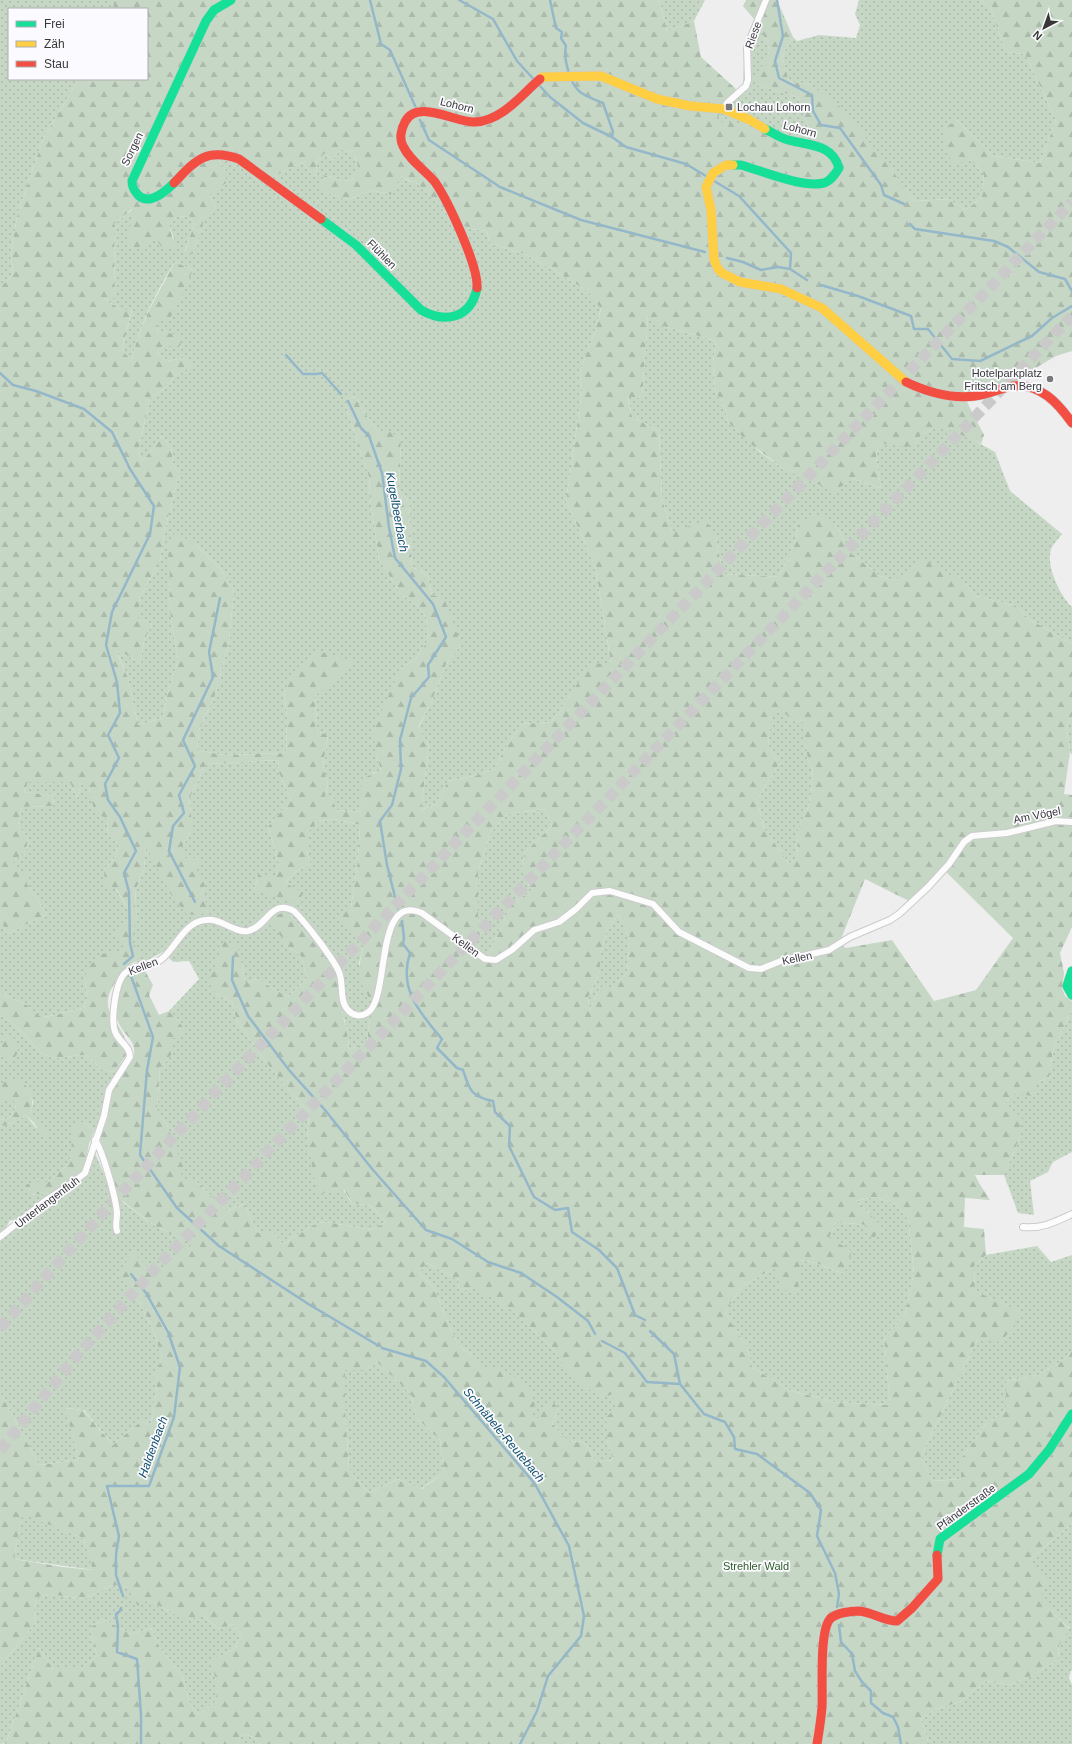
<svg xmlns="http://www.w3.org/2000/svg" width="1072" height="1744" font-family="Arial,sans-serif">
	<defs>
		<pattern id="grass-dots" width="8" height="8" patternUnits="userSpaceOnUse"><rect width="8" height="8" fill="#c6d8c5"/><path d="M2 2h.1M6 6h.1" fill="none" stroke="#abbaaa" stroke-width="1.8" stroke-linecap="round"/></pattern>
		<pattern id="forest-firs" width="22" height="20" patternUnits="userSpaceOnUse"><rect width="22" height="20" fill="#c6d8c5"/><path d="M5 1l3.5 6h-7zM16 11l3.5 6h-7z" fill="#abbaaa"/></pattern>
	</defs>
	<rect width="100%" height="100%" fill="#eeeeef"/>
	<path fill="url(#grass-dots)" d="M0 0H114L113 9H9V79H77L76 84 43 139 18 212 11 252 13 274 0 288Z
		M659 0H705L694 21 667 31Z
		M859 0H980L990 7 1006 52 1025 54 1056 120 1040 163 994 156 957 120 943 129 984 175 982 197 966 210 948 199 916 201 886 164 811 85 789 81 782 56 793 37 797 41 819 35 856 38 860 25 855 14Z
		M756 21 759 25 770 51 754 84 798 97 813 142 714 121 731 96 739 90 743 83 745 43Z
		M342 149 354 154 358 167 352 180 342 181 324 175 320 190 348 200 372 190 391 195 400 177 418 184 456 223 472 229 487 231 489 243 524 254 552 269 589 292 601 308 594 334 580 371 582 391 566 501 595 565 611 663 570 696 551 722 522 724 507 745 494 769 478 775 448 781 436 804 421 810 429 746 418 728 430 705 446 664 461 645 432 595 427 574 412 567 409 502 399 490 401 438 379 433 359 405 358 397 347 398V410L369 477 370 498 379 559 400 593 417 605 426 617 428 640 416 659 400 669 391 692 376 755 381 771 373 773 362 800 361 812 334 810 325 798 328 784 323 766 328 735 313 730 317 718 314 697 328 684 284 690 287 719 286 753 223 755 197 750 199 730 215 695 229 642 234 591 220 568 196 545 170 580 169 605 178 660 167 695 163 718 138 725 128 678 117 652 123 653 140 663 144 641 152 624 137 619 140 598 160 560 165 529 179 475 173 463 171 447 162 436 142 462 138 453 150 397 166 388 176 375 194 365 184 358 167 361 157 352 164 346H180L168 333H158L157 322 193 270 175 262C158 288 137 330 132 361L122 350 132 310H122L104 299 115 297 114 224 133 209 155 238 174 239 169 225 176 217 189 216 194 224 185 251 193 254 204 219 216 208 209 195 226 171 218 159 229 153 250 161 271 178 302 162 312 174 316 176 317 161 325 153 332 160Z
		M648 314 663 326 716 341 713 363 715 391 725 407 728 422 760 452 785 470 853 479 881 488 876 457 879 443 915 444 921 435 933 429H948L973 440 995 452 1010 491 1062 534C1059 538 1055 542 1052 547 1044 563 1060 596 1072 607V644L1029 619 1016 606 975 596 966 584 894 581 880 576 852 554 836 525 799 520 796 540 779 577 723 574 716 538 672 532 662 499 659 431 632 417 628 396 642 398Z
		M782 710 792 721 804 722 808 761 813 769 810 804 798 829 797 858 789 864 764 828 757 800 779 764 768 744 771 713Z
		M1072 718V755L1070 752 1066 725Z
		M279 760 278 770 291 800 268 827 279 863 276 875H258L254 889 285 883 297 871 310 864 307 851V832L319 821 333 819 360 825 358 860 351 907 363 946 359 964 367 994 376 1007 370 1016 367 1042 349 1050 347 1030 341 1006 319 949 290 914 277 915 286 945 301 956 307 978 288 997 257 979 245 983 242 964 213 992 232 1002 237 1022 272 1070 309 1113 307 1138 352 1203 371 1206 386 1222 372 1230 327 1222 317 1223 283 1244 273 1233H258L244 1204 227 1211 196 1181H180L168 1127 157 1112 160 1068 171 1055V1038L184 1028 169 1011 199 979 189 961 173 962 163 952 142 963 135 962 139 960 129 936 138 919 135 905 136 889 144 870 146 845 156 865 201 895 205 885 196 871 183 858V846L191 831V811L189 799 206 764Z
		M28 782H70L77 798 81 785H90L89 792 107 819 108 835 117 843 116 856 104 870 130 912 125 951 85 977 87 999 83 1008 41 1018 27 1005 0 993V919L7 934 47 914 27 884 10 865 26 850 28 839 18 825 22 807 53 806 54 795 24 792Z
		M544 809 552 826 524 853 522 871 532 891 512 903 487 958 471 948 484 929 478 918V871L491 832 507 814Z
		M618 914 630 939 627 972 610 992 601 985 590 1010 588 998 600 970V954L607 931Z
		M1072 1009V1152L1053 1162 1048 1172 1030 1181 1034 1215 1018 1213 1004 1175 1020 1137 1005 1103 1015 1093 1049 1077 1053 1050Z
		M0 1015 11 1022 26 1036 39 1052 53 1058 84 1055 91 1059 101 1069 112 1072 122 1062 104 1097 103 1114 95 1130 83 1122 72 1146 70 1163 48 1182H37L31 1195 47 1193 48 1196 15 1221 10 1220 5 1230 0 1234V1127L17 1121 26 1115 37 1129V1119L31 1113 33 1102 30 1092 1 1099 13 1098 16 1108 9 1118 0 1120V1056L1 1057 8 1034 0 1047Z
		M95 1153 105 1176 110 1193 155 1226 194 1244 154 1274 118 1273 140 1303 155 1335 162 1358 153 1382 157 1386 151 1425 141 1421 113 1445 84 1410 66 1408 79 1460 39 1465 0 1392V1242L49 1201 76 1185 89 1174 93 1154Z
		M874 1197 896 1204 908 1219 914 1273 905 1315 884 1337 890 1405 834 1402 789 1390 752 1367 747 1347 725 1313 741 1287 774 1268 800 1260 816 1263 844 1274 829 1238 836 1222 866 1225 870 1214 856 1201Z
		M1037 1246 1051 1262 1072 1255V1351L1065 1359 1038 1375 1006 1381V1410L985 1425 961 1459V1479L932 1481 921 1456 977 1340 1023 1313 975 1291 974 1266 986 1255Z
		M427 1263 459 1280 458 1287 465 1290 475 1287 512 1310 553 1349 572 1376 613 1393 616 1408 607 1440 613 1460 596 1462 589 1448 582 1441 569 1442 552 1424 559 1410 537 1420 530 1418 485 1368 471 1354 458 1346 434 1288 419 1273Z
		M377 1362 411 1394 416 1417 440 1440 444 1472 421 1489 398 1479 368 1493 349 1469 345 1407V1370H366Z
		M22 1513 83 1538 94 1570 14 1559Z
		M1072 1523V1671L1071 1670 1069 1678 1072 1685V1744H929L921 1719 936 1709 960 1702 986 1681 1010 1685 1031 1676 1058 1660 1059 1646 1069 1628 1039 1599 1030 1560Z
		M112 1585 127 1587 168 1611 202 1615 219 1629 232 1624 241 1634 235 1648 212 1661 216 1680V1701L199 1715 189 1702 183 1677 160 1648 151 1628 132 1634 105 1620 90 1627 97 1655 81 1669H53L39 1648 6 1743 0 1744V1667L35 1623 34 1607 38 1597 48 1594 84 1599Z
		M241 1734 254 1737 260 1744H238Z"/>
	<path fill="url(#forest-firs)" fill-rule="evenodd" d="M114 0H659L667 31 694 21 701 57 736 89 715 121 752 125 796 146 813 142 798 97 753 84 770 51 759 25 743 6 746 0H777L793 37 782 56 789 81 811 85 843 109 916 201 948 199 966 210 982 197 984 175 970 159 955 165 947 154 942 129 957 120 994 156 1040 163 1056 120 1025 54 1006 52 990 7 980 0H1072V351L1056 356 1010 383 966 398 968 404 984 435 981 444 948 429H933L921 435 915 444 907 447 879 443 876 457 881 488 853 479 834 491 785 470 748 442 728 422 725 407 715 391 713 363 716 341 663 326 648 315 642 398 628 397 632 417 659 431 662 499 672 532 706 520 716 538 723 574 779 577 796 540 799 520 823 516 836 525 852 554 880 576 894 581 923 559 966 584 975 596 1016 606 1029 619 1072 644V718L1066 725 1070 752 1064 794 1072 795V927L1060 953 1064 973 1062 988 1065 996 1072 1001V1009L1053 1050 1049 1077 1038 1082 1032 1096 1015 1093 1005 1103 1022 1118 1020 1137 1004 1175H975L979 1183 990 1200 965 1198 964 1227 984 1229 986 1255 974 1266 975 1291 1024 1313 1001 1342 977 1340 921 1456 932 1481 961 1479V1459L985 1425 1006 1410V1381L1038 1375 1065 1359 1072 1351V1523L1030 1560 1049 1579 1040 1599 1069 1629 1059 1646 1058 1660 1031 1676 1010 1685 986 1681 960 1702 936 1709 921 1719 929 1744H260L254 1737 241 1734 238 1744H4L6 1743 39 1648 53 1669H81L97 1655 90 1627 105 1620 132 1634 151 1628 160 1648 183 1677 189 1702 199 1715 216 1701V1680L211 1661 235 1648 241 1634 232 1624 219 1629 202 1615 186 1621 149 1600 138 1606 127 1587 112 1585 84 1599 48 1594 38 1597 34 1607 35 1623 0 1667V1392L39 1465 79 1460 65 1408 83 1410 113 1445 141 1421 151 1425 157 1386 152 1382 162 1358 155 1335 140 1303 118 1274 133 1252 154 1274 193 1244 155 1226 118 1198 99 1136 111 1101 109 1095 134 1055C136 1043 128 1038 122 1029 117 1022 115 1012 113 1004 121 986 122 972 144 969L153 985 149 995 159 1015 169 1011 184 1028 178 1038H171V1055L160 1068 157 1111 168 1127 183 1167 180 1181H196L227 1211 244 1204 258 1233H273L283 1244 317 1223 327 1222 372 1230 386 1222 371 1206 352 1203 344 1190 317 1194 307 1138 309 1113 272 1070 237 1022 232 1002 213 992 209 981 224 941 237 946 242 964 245 983 257 979 288 997 307 978 301 956 286 945 270 918 282 913 290 914 319 949 337 978 344 1020 347 1030 349 1050 367 1042 370 1016 376 1007C357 982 357 976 363 946L337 919 351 907 358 860 360 825 333 819 319 821 307 832V851L310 864 297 871 285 883 304 893 295 903 254 890 258 875H276L279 863 268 827 291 800 278 770 279 760 206 764 189 799 191 811V831L183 846V858H200L197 871 205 885 201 895 213 913 187 915 170 893 146 846 144 870 136 889 135 905 138 919 129 936 140 954 139 960C128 964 123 971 116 981 93 1015 126 1021 127 1049 127 1058 118 1066 112 1072L101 1069 91 1059 84 1055 53 1058 39 1052 26 1036 11 1022 0 1015V993L27 1005 42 1018 83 1008 87 999 85 977 88 968 100 954 125 951 116 933 128 924 130 912 117 890 105 885 104 870 116 856 117 843 108 835 107 819 95 812 89 792 90 785H81L77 798 70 782H28L24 792 54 795 53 806 22 807 18 825 28 839 26 850 11 865 28 874 27 884 47 914 7 934 0 919V288L13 274 11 252 18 212 43 139 76 84 77 79H147V9H113ZM342 149 354 154 358 166 352 180 342 181 324 175 319 190 348 200 372 190 391 195 401 177 418 184 456 223 472 229 487 231 489 243 524 254 552 269 589 292 601 309 594 334 580 371 582 391 566 501 595 565 611 663 589 664 570 696 551 722 522 724 507 745 494 769 478 775 448 781 436 804 421 810 429 746 418 727 430 705 446 664 461 645 445 599 432 595 427 574 412 567 409 502 399 490 401 438 384 429 379 433 359 405 358 397 347 398V410L369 477 370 498 379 559 400 593 417 605 426 617 428 640 416 659 400 669 373 731 376 755 381 770 362 779 361 812 334 810V795L325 797 328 784 323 766 328 735 314 730 317 718 314 697 356 662 318 651 299 667 284 690 287 719 286 753 223 755 197 750 199 730 215 695 229 642 234 591 220 568 196 545 175 532 168 548 170 580 169 605 178 660 167 695 163 718 138 725 128 678 117 653H123L140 663 144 641 152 624 138 619 140 598 160 560 165 529 179 475 173 463 171 447 162 436 142 462 138 453 150 397 166 388 176 375 195 365 184 358 167 361 157 352 164 346H180L182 338C176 332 166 333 158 333L157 322 170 318 177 306 193 270 175 262C158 293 138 326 132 361L122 350 132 309 122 310 104 299 115 298 114 224 132 209 128 245 145 250 155 238 164 250 175 247 169 225 176 217 189 216 194 224 185 252 193 254 204 220 216 208 209 195 226 183V171L218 159 229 153 250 161 271 178 302 162 312 174 316 176 317 161 325 153 332 160ZM782 710 792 721 803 722 808 761 813 769 810 804 798 829 797 858 789 864 764 828 757 800 779 764 768 744 771 714ZM544 809 552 826 524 853 522 871 532 891 512 903 487 958 471 948 484 929 478 918V871L491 832 507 814ZM944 870 1013 938 976 990 934 1001 892 940 846 948 839 944 865 879 911 902ZM618 914 630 939 627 972 610 991 601 985 590 1010 588 998 600 970V954L607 931ZM874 1197 896 1204 908 1219 914 1273 905 1315 884 1337 890 1405 834 1402 789 1390 752 1367 747 1347 725 1313 741 1287 774 1268 782 1290 798 1291 800 1260 816 1263 844 1274 852 1251 829 1238 836 1222 866 1225 872 1241 882 1226 856 1201ZM427 1263 459 1280 458 1287 465 1290 475 1288 512 1310 553 1349 571 1376 601 1398 613 1394 615 1408 606 1418 607 1440 613 1460 596 1462 589 1448 582 1441 569 1442 552 1424 559 1410 554 1403 542 1407 537 1420 531 1418 535 1404 529 1389 500 1367H485L471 1354 458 1346 434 1288 419 1273ZM377 1362 411 1394 416 1417 440 1440 444 1472 422 1489 398 1479 368 1493 349 1469 345 1407V1370H366ZM22 1514 83 1538 93 1570 63 1567 14 1559Z
		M8 1034 13 1036 18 1050 16 1056 9 1060 0 1056V1047Z
		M9 1077C29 1083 35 1093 31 1113L45 1126 49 1139 43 1138 34 1123 26 1115 17 1121 0 1127V1120L9 1118 16 1108 13 1099H1V1085Z
		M83 1122 95 1130 89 1144 86 1161 82 1172 48 1196 47 1193 31 1195 24 1190 27 1184 37 1182H48L70 1163 73 1129 76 1123Z"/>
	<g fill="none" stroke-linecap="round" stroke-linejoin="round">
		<path stroke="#95b7ca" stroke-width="2.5" d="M370 0 381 44 390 50 416 108
			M459 0 493 19 517 61 550 97 583 123 612 137 626 147 686 164 739 196 791 253 790 269 807 280
			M550 0 556 28 562 32 561 38 566 46C563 58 570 84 580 92 587 97 595 100 603 103L613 132 612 137
			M777 0 783 36 775 61 779 78 812 95 813 111 821 125 840 128 881 185 884 195 904 204
			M420 120 429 140 500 187 581 220 705 252
			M910 224 915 229 994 241 1008 247 1039 272 1065 279 1072 291
			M727 258 743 262 761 270 778 267 790 269
			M821 285 858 296 911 316 914 329H928L952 359 980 361 1032 336 1052 318 1072 306
			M286 355 303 374H317L322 373 341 394
			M0 373 13 385 36 391 84 409 112 432 130 469 154 506 150 534 112 612 106 645 117 682 120 713 108 735 119 758 105 784 108 800 120 817 136 851 124 873 129 892 130 943 133 956 124 964
			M348 401 361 428 369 436 382 473 389 527 395 558 433 604 446 637 428 665 429 677 411 698 400 740 401 769 392 805 380 821 387 865 398 909
			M195 902 169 851 173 826 184 813 179 795 195 766 183 740 213 677 209 652 220 598
			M402 921 404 938 403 944 410 953C398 989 420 1013 442 1039L437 1048 457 1068 463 1070C469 1089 471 1097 493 1101L495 1112 510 1126 509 1146 534 1197 555 1210 568 1208 572 1232 599 1250 617 1268 635 1315 645 1320
			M233 957 232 980 248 1016 289 1070 325 1110 373 1170 426 1230 452 1239 488 1262 521 1273 557 1297 588 1321 595 1334
			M131 976 153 1037 147 1070 140 1155 177 1208 219 1246 310 1305 379 1346
			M650 1331 674 1354 680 1384 704 1414 725 1422 734 1437 735 1449 757 1454 810 1493 821 1510 817 1536 835 1573 839 1594 837 1607
			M602 1341 625 1353 647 1382 680 1384
			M382 1348 426 1361 444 1377 535 1484 569 1546 584 1616 581 1636 548 1676 537 1711 520 1744
			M123 1596 116 1575V1554L119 1536 107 1486H149L174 1417 180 1367 168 1332 146 1293 131 1274
			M121 1608 120 1611 116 1614 118 1627 117 1652 137 1659 141 1715V1744
			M839 1625 841 1642 852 1654 855 1671 862 1682 871 1691V1703L883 1713 893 1717 898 1727 901 1744"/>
		<path stroke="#cacacb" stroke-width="11" stroke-dasharray="11 5.5" stroke-linecap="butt" d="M0 1328 100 1216 211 1097 1072 202
			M0 1450 79 1353 154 1270 1072 316"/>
		<g stroke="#cbcbcc" stroke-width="8">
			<path id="street" d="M724 109 727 103 746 86 748 80 747 47 766 0
				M95 1140C103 1151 116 1199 117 1213 117 1219 115 1226 117 1231
				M1023 1227C1042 1229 1055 1222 1072 1214
				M0 1237 45 1201 71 1184 85 1173 104 1116 109 1090 130 1057C130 1047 121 1043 116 1034 110 1023 115 983 125 973 136 962 152 970 165 956 177 944 186 922 205 920 220 917 233 933 248 931 267 927 271 898 294 911 305 922 333 958 339 972 344 984 339 1001 348 1010 353 1016 361 1017 367 1013 391 1000 373 892 422 913L485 959 496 960 512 950 534 930 559 922 576 909 592 893 610 891 653 904 679 932 749 968 761 969 781 961 829 950 850 937 890 920 899 914 928 887 949 864 964 842 972 836 1007 833 1056 821 1072 822"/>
		</g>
		<g stroke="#cbcbcc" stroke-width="10">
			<path id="fast" d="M733 165H741C762 171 803 188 824 183 831 181 835 174 839 168 832 142 806 146 785 139 778 137 772 132 765 129
				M174 183C166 191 149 206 138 195 134 190 132 187 132 181L206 21 214 10 231 0
				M321 219 356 245 421 310C446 324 471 318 477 288
				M1072 971 1067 986 1072 995
				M937 1555 940 1539 1029 1474 1049 1450 1072 1414"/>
		</g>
		<g stroke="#cbcbcc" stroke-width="10">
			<path id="slow" d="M540 79 542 77 601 76 657 99 690 106 724 109 750 120 765 129
				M733 165H726L713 173 706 187 711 210 714 259 718 269 722 273 740 282 781 289 822 308 906 382"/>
		</g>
		<g stroke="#cbcbcc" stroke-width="10">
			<path id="jam" d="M174 183C195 161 206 147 239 159L321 219
				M477 288C479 267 448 201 435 182 425 170 410 161 403 146 399 139 401 129 405 122 417 98 456 123 475 122 502 121 521 95 540 79
				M906 382C927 392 951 399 975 396 988 395 1000 388 1013 386 1040 383 1058 403 1072 423
				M817 1744C819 1732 821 1720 822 1707 823 1689 819 1632 830 1619 835 1613 851 1611 859 1611 872 1612 884 1621 897 1621L912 1608 938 1579 937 1555"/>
		</g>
		<use href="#street" stroke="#fcfcfd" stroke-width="6"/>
		<use href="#fast" stroke="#16e098" stroke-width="9"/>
		<use href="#slow" stroke="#ffcf43" stroke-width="9"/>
		<use href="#jam" stroke="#f24e42" stroke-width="9"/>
	</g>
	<g fill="#787879" stroke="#fbfafe" stroke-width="1.5">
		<rect x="725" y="103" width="8" height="8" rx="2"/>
		<circle cx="1050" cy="379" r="4"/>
	</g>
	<g text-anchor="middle" stroke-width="3.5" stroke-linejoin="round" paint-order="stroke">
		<g font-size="11" fill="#383839" stroke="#fbfafe">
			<text transform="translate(753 35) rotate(-70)" y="4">Riese</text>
			<text transform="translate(457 105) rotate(14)" y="4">Lohorn</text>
			<text transform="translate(800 129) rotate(15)" y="4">Lohorn</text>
			<text transform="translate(132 149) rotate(-64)" y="4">Sorgen</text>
			<text transform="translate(382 254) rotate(45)" y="4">Flühlen</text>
			<text transform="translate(1037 815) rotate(-11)" y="4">Am Vögel</text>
			<text transform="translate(466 945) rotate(36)" y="4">Kellen</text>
			<text transform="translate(797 958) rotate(-12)" y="4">Kellen</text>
			<text transform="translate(143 966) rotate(-21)" y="4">Kellen</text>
			<text transform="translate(47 1202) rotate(-37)" y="4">Unterlangenfluh</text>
			<text transform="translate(966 1507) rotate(-36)" y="4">Pfänderstraße</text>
		</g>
		<g font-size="11" fill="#383839" stroke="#fbfafe" text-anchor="start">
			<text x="737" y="111">Lochau Lohorn</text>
			<text x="1042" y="377" text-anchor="end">Hotelparkplatz<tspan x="1042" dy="13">Fritsch am Berg</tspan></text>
		</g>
		<g font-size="11" fill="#2d5d2b" stroke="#fbfafe">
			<text x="756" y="1570">Strehler Wald</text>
		</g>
		<g font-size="12" font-style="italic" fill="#12516d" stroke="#fbfafe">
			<text transform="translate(397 512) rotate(80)" y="4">Kugelbeerbach</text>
			<text transform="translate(504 1435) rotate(50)" y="4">Schnäbele-Reutebach</text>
			<text transform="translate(153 1447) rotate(-70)" y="4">Haldenbach</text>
		</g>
	</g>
	<rect x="8" y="8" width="140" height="72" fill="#fbfafe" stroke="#adacaf"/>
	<rect x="16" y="21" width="20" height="6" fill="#16e098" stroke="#adacaf"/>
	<text x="44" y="28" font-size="12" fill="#383839">Frei</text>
	<rect x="16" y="41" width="20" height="6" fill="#ffcf43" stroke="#adacaf"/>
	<text x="44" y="48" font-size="12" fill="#383839">Zäh</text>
	<rect x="16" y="61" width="20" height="6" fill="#f24e42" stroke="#adacaf"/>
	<text x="44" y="68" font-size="12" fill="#383839">Stau</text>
	<g transform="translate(1044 28) rotate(221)" stroke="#fbfafe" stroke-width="3" paint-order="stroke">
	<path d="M0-3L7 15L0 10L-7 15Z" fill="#383839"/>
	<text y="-6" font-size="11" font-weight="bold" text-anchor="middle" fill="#383839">N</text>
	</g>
</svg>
